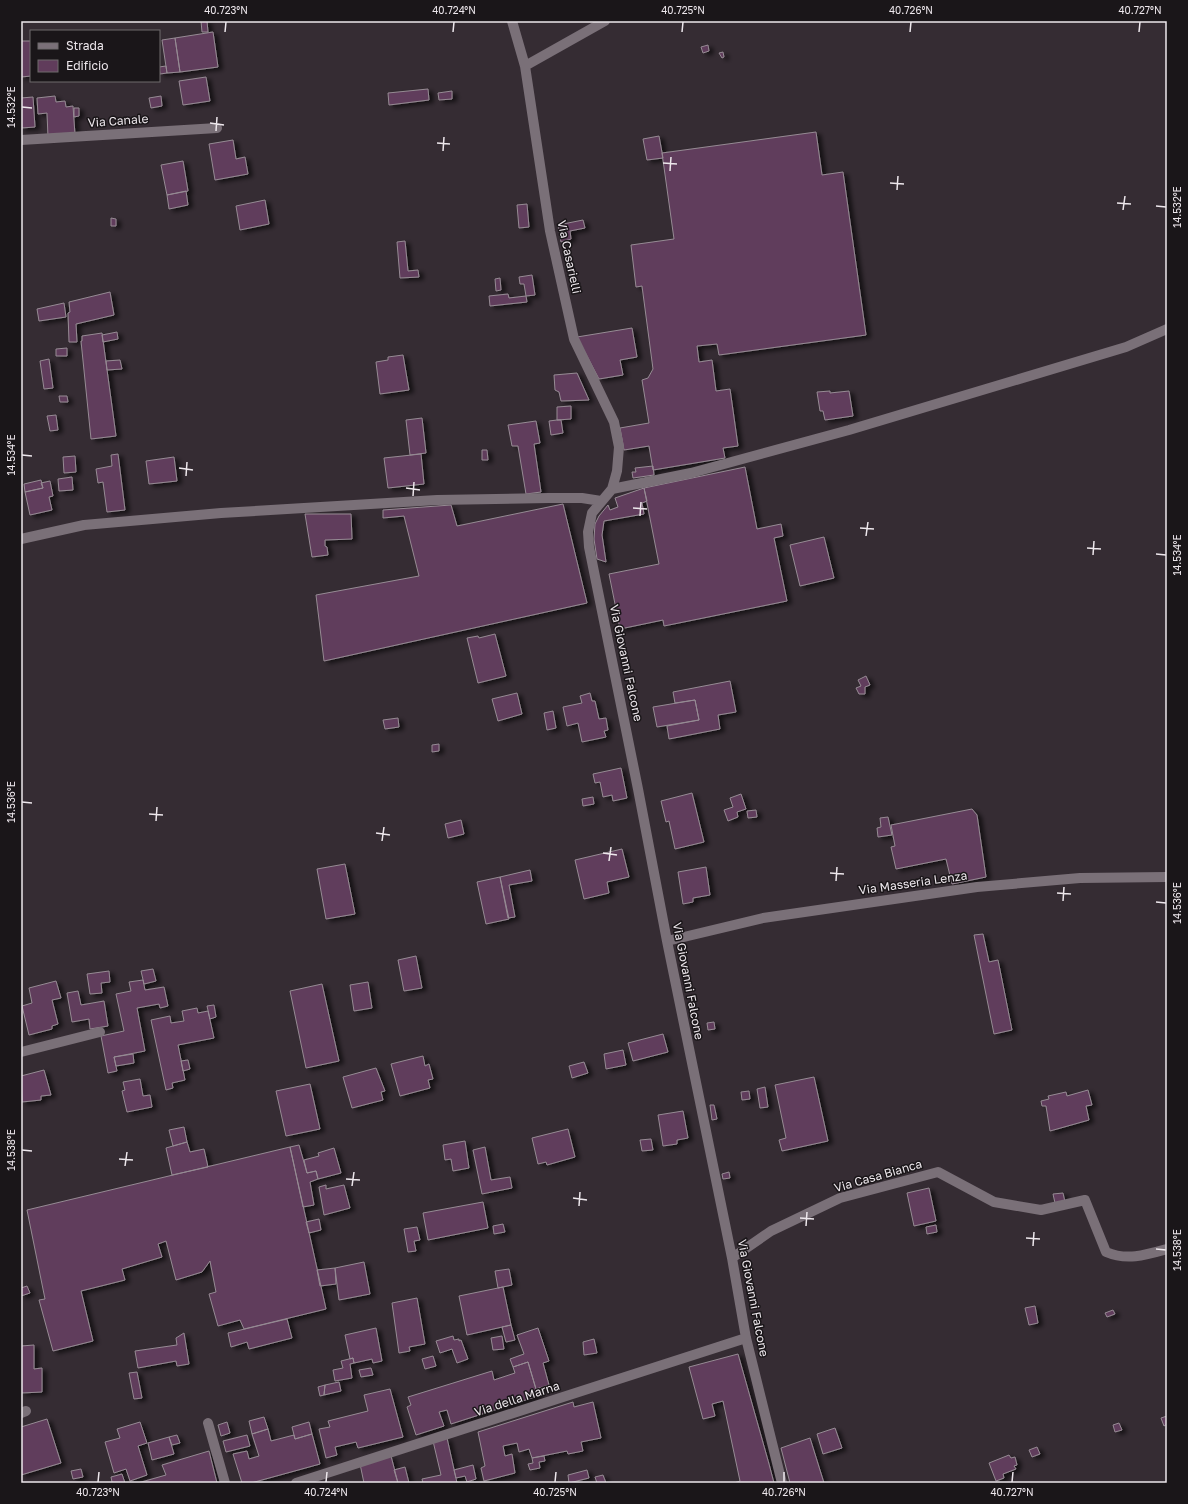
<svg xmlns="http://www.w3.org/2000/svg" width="1188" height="1504" font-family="'Golos Text',sans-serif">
	<defs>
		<filter id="shadow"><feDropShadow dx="4.5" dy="2.5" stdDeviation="2" flood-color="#0009"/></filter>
	</defs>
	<rect width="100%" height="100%" fill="#352c33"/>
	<path fill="#603c5b" stroke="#968b94" filter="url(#shadow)" d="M201 21H207L208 32H202Z
		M213 32 218 67 180 72 175 38Z
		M175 38 180 72 167 73 162 40Z
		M21 41H31V76L21 77Z
		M708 45 709 51 703 53 701 47Z
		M723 52 724 57 722 58 719 53Z
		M166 66 167 73 160 74 159 67Z
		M206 77 210 101 183 105 179 81Z
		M428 89 429 100 389 105 388 93Z
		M452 91V99L439 100 438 93Z
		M55 96 56 102 65 101 66 107 73 106 75 135 48 137 47 113 38 114 37 98Z
		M161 96 162 106 151 108 149 98Z
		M33 97 35 127 21 128V98Z
		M74 108H79V116L74 117Z
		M816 132 822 175 843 172 866 335 719 355 717 344 697 346 699 362 712 360 716 391 730 389 738 446 723 448 725 458 653 470 649 446 624 450 620 428 649 423 642 380 648 378 653 369 642 286 636 287 631 245 674 239 662 153Z
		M659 136 663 158 647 160 643 139Z
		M233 140 236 159 245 157 248 174 215 180 209 144Z
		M183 161 188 191 167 195 161 165Z
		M186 191 188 205 169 209 167 195Z
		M265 200 269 224 240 230 236 206Z
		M527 204 529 227 519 228 517 205Z
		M111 218 116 219V226H111Z
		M583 220 585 228 570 231 571 239 561 242 558 225Z
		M405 241 408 271 418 270 419 277 400 278 397 242Z
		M532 275 535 295 526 296 524 284H520L519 277Z
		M500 278 501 290 496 291 495 279Z
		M110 292 114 315 76 324 77 342H69L68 313 70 312 69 302Z
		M508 294 509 298 526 296 527 302 490 306 489 296Z
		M64 303 66 317 39 321 37 309Z
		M632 328 637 357 620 360 623 375 599 379 577 337Z
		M117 332 118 339 103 342 102 335Z
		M102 333 116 436 91 439 81 341H82V336Z
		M67 348V356H56V349Z
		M403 355 409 390 380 394 376 362 388 360V357Z
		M49 359 53 388 44 389 40 361Z
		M120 360 122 369 107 370 106 361Z
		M577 373 589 400 561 401 559 392 555 390 554 375Z
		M830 391V393L849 391 853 416 825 420 823 411H820L817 392Z
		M59 396H67L68 402H60Z
		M571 406V419L557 420V407Z
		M56 415 58 430 50 431 47 416Z
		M422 418 426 453 410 455 406 420Z
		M557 420H561L563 433 551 435 549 421Z
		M536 421 540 443 534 444 541 492 526 494 518 446H512L508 425Z
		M482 450H487L488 460H482Z
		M118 454 125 510 107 512 103 482 98 483 96 469 112 466 111 455Z
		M421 454 424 484 388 488 384 458Z
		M75 456 76 472 64 473 63 457Z
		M174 457 177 481 149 484 146 461Z
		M653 466 654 475 633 478 632 472H636L635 468Z
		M745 467 757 529 781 524 783 536 774 538 787 601 664 626 663 620 620 629 609 574 659 564 644 488Z
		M72 477 73 490 59 491 58 479Z
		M41 480 43 488 25 492 24 484Z
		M50 481 53 496 49 497 52 510 30 515 25 492 43 488 41 483Z
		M644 488 647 501 642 503 644 514 604 521 602 535 606 562 597 559 594 539 595 524 599 516 608 505 610 510 618 507 615 498Z
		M563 504 587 603 324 661 316 595 419 576 404 516 383 518V510L451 505 457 526Z
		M305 514H351L352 539 325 540V546L327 547 328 555 312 557Z
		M824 537 834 578 800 586 790 545Z
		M495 634 506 676 478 683 467 638 478 636 479 638Z
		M866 676 870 685 865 687V694H859L856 688 861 686 858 680Z
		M730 681 736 712 718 715 720 729 669 739 667 726 699 720 695 700 675 703 673 692Z
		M517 693 522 714 498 721 492 699Z
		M590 693 592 701H595L599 719 606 718 608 730 604 731 606 737 582 742 578 723 567 726 563 707 582 703 580 696Z
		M695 700 699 720 657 727 653 707Z
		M553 711 556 728 547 730 544 713Z
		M398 718 399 727 385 729 383 720Z
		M439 744V751L432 752V745Z
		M621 768 627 798 613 801 612 795 603 797 600 782 595 783 593 774Z
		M692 793 704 842 675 849 669 821 666 822 661 801Z
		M741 794 746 809 737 812 738 817 728 821 724 810 733 807 730 798Z
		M593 797 594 804 583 806 582 799Z
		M972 809 977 815 986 877 952 884 946 859 896 869 891 847 895 846 891 825Z
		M756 810 757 817 748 818 747 811Z
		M888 817 892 835 878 837 877 828 881 827 880 818Z
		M461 820 464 834 448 838 445 824Z
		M622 849 629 877 607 882 609 893 584 899 575 860Z
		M345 864 355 914 326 919 317 869Z
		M706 867 710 895 693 898V902L683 904 678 872Z
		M530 870 532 881 509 885 515 917 508 918 500 877Z
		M500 877 509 919 486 924 477 882Z
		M983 934 989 962 998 960 1012 1030 994 1034 974 935Z
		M416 956 422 988 404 991 398 960Z
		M153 969 156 981 144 984 141 971Z
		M109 971 110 982 101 983 102 993 90 994 87 974Z
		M143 980 145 990 164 987 168 1006 160 1008 159 1004 137 1008 145 1051 114 1057 117 1071 108 1073 101 1036 124 1031 116 994 131 991 129 982Z
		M56 981 61 998 52 1000 58 1024 52 1026V1029L29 1035 22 1006 32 1003 29 988Z
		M368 982 372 1008 354 1011 350 985Z
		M322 984 339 1061 306 1068 290 991Z
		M78 991 81 1005 104 1001 108 1026 90 1029 89 1019 72 1022 67 993Z
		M214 1005 216 1017 210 1019 207 1006Z
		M197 1008 198 1013 208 1011 214 1038 178 1045 185 1080 172 1083 173 1088 166 1090 151 1020 170 1016 171 1023 184 1021 182 1011Z
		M714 1022 715 1029 708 1030 707 1023Z
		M663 1034 668 1052 633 1061 628 1043Z
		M623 1050 626 1065 606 1069 604 1054Z
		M133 1054 134 1063 116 1066 114 1057Z
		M423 1056 425 1066 429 1064 433 1079 428 1080 430 1088 400 1096 391 1064Z
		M188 1060 190 1069 183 1071 181 1061Z
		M584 1062 588 1073 572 1078 569 1066Z
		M376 1068 385 1091 381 1092 383 1100 352 1108 343 1077Z
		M44 1070 51 1095 41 1096V1100L22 1102 21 1076Z
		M814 1077 828 1141 782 1151 779 1140 786 1138 775 1085Z
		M140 1079 143 1096 150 1095 152 1107 127 1112 122 1091 125 1090 123 1082Z
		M310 1084 320 1129 286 1136 276 1091Z
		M765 1087 768 1107 760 1108 757 1089Z
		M1088 1090 1092 1105 1086 1106 1089 1120 1050 1131 1046 1106H1042L1041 1101 1049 1099 1048 1096 1066 1092 1067 1096Z
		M749 1091 750 1099 742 1100 741 1092Z
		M710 1105H714L717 1119 712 1120Z
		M683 1111 688 1138 677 1140V1144L663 1146 658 1115Z
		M184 1127 187 1142 173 1146 169 1130Z
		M568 1129 575 1157 547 1165 546 1162 538 1164 532 1138Z
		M651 1139 653 1150 642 1151 640 1140Z
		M465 1141 469 1168 453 1171 451 1159 445 1160 443 1145Z
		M187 1142 190 1152 204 1149 208 1167 172 1175 166 1148Z
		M299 1145 307 1173 316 1171 318 1179 310 1182 314 1205 303 1207 290 1147Z
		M290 1147 326 1309 244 1329 240 1320 218 1326 209 1294 216 1292 210 1261 202 1272 176 1280 166 1241 158 1244 162 1257 122 1269 125 1280 81 1291 93 1341 53 1351 39 1300 45 1299 27 1210Z
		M485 1147 491 1180 510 1177 512 1188 482 1194 473 1150Z
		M334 1148 341 1173 318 1179 316 1171 307 1173 304 1160 319 1156 318 1153Z
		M729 1172 730 1178 723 1179 722 1174Z
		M326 1185V1189L344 1185 350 1208 324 1215 319 1187Z
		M929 1188 936 1221 914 1226 907 1193Z
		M1063 1193 1065 1202 1055 1203 1053 1194Z
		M483 1202 488 1228 428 1240 423 1213Z
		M319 1219 321 1230 309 1233 306 1222Z
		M503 1224 505 1232 494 1234 493 1226Z
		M936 1225 937 1232 927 1234 926 1227Z
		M417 1227 420 1240 414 1241 416 1251 408 1252 404 1229Z
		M364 1262 370 1294 339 1300 335 1268Z
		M335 1268 336 1284 320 1286 317 1270Z
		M509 1269 512 1285 498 1288 495 1271Z
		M27 1286 30 1293 21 1296V1288Z
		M503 1287 511 1325 467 1335 459 1296Z
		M417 1298 425 1344 409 1347 410 1351 399 1353 392 1303Z
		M1035 1306 1038 1323 1029 1325 1025 1308Z
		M1113 1310 1115 1314 1107 1317 1105 1313Z
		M287 1319 292 1338 249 1349 247 1342 231 1347 228 1333Z
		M511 1325 515 1340 506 1342 502 1327Z
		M376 1328 382 1361 373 1363 372 1359 354 1363 353 1358 350 1359 345 1335Z
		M538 1328 549 1361 543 1363 549 1385 536 1389 528 1362 513 1367 510 1359 524 1354 517 1335Z
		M184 1333 189 1364 177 1366 176 1361 138 1368 135 1351 177 1345 176 1338Z
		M453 1336 454 1340 459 1339V1341L461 1340 468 1359 457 1363 452 1349 440 1353 436 1341Z
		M502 1336 504 1349 493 1350 491 1338Z
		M594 1339 597 1353 584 1355 583 1342Z
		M34 1345V1369L42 1368V1392L21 1393V1346Z
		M738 1354 769 1464 774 1483H734L740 1481 723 1401 712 1404 715 1416 703 1419 689 1367Z
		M433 1356 436 1366 425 1369 422 1359Z
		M353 1358 354 1363 350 1364 352 1378 335 1381 333 1370 343 1368 341 1361Z
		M528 1362 538 1396 451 1424 447 1410 439 1412 444 1426 416 1435 407 1407 411 1405 408 1397 492 1371 494 1380 515 1373 513 1367Z
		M371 1368 373 1375 361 1377 359 1370Z
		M137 1372 142 1398 134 1399 129 1373Z
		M339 1382 341 1391 324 1395 325 1385Z
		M325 1385 324 1395 320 1396 318 1387Z
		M390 1389 403 1437 358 1448 356 1442 335 1447 337 1455 326 1458 319 1429 330 1427 328 1421 368 1411 364 1395Z
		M573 1402 574 1407 593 1402 601 1438 581 1442 583 1451 568 1454 567 1451 532 1458 529 1449 519 1452 517 1443 503 1446 505 1456 512 1454 515 1473 484 1481 481 1468 485 1466 478 1432Z
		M1167 1416V1424L1164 1426 1161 1418Z
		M264 1417 268 1429 252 1434 249 1421Z
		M47 1419 61 1463 21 1475V1427Z
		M140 1422 147 1443 138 1446 147 1475 130 1481 126 1469 114 1473 105 1442 120 1438 117 1429Z
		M227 1422 230 1433 221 1436 218 1425Z
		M309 1422 312 1434 295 1439 292 1427Z
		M1119 1423 1122 1430 1115 1432 1113 1425Z
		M835 1428 842 1448 823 1454 817 1434Z
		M268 1429 271 1441 294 1435 295 1439 312 1434 320 1464 251 1483H242L233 1454 247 1451 249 1459 259 1456 252 1434Z
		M177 1435 180 1443 172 1445 169 1437Z
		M247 1435 250 1446 226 1452 223 1441Z
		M169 1437 174 1454 152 1460 148 1443Z
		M447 1438 457 1483H423L422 1479 441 1475 433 1441Z
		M810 1438 824 1483H790L781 1448Z
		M1037 1447 1040 1454 1032 1457 1029 1450Z
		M209 1451 217 1483H138L166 1475 162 1465Z
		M1009 1455 1011 1458 1015 1457 1017 1465 1014 1466 1016 1469 1003 1474 1004 1478 996 1481 989 1463Z
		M391 1456 398 1483H364L360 1464Z
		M544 1456 545 1461 539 1462 540 1468 530 1470 528 1464 533 1463 532 1458Z
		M473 1465 476 1479 467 1482 465 1476 456 1478 454 1470Z
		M405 1467 409 1483H398L394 1470Z
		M81 1469 83 1477 73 1479 71 1471Z
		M587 1470 589 1478 569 1483 568 1475Z
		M122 1474 125 1483H111L112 1482 111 1477Z
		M603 1475 606 1483H597L595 1477Z"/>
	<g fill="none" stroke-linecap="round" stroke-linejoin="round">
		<path stroke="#7a7078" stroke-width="10" d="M512 21 525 66 550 231 574 339 614 422 619 447 617 471 612 489 592 513 588 532 589 547 638 789 667 941 732 1258 746 1338 782 1483
			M525 66 605 21
			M21 140 217 128
			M612 489 691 473 849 430 1126 347 1167 329
			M21 539 84 525 221 513 437 500 549 498H582L601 501
			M667 941 763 918 977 887 1080 878 1167 877
			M21 1052 100 1032
			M732 1258 771 1231 840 1198 938 1172 994 1202 1041 1210 1085 1200 1106 1252C1127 1261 1146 1255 1167 1249
			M21 1413 26 1411
			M208 1423 225 1483
			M296 1483 746 1338"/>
	</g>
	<path fill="none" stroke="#ede7ec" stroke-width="1.5" d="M225 32 226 22M453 32 454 22M682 32 683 22M910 32 911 22M1139 32 1140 22M22 107 32 108M210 123 224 125M216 131 217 117M437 143 450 144M443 151 444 137M663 163 677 164M670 171 671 157M890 183 904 184M897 190 898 176M1117 203 1131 204M1156 206 1166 207M1123 210 1125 196M22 455 32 456M179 468 193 470M186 476 187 462M406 488 420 490M413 496 414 482M633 508 647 509M640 516 641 502M860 528 874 529M866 536 868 522M1087 548 1101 549M1156 554 1166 555M1093 555 1094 541M22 802 32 803M149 814 163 815M156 821 157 807M376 833 390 835M382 841 384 827M603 853 617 855M609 861 611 847M830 873 844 874M836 881 837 867M1057 893 1071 894M1063 901 1064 887M1156 902 1166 903M22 1150 32 1151M119 1159 133 1160M125 1166 127 1152M346 1179 360 1180M352 1186 354 1172M573 1198 587 1200M579 1206 580 1192M800 1218 814 1219M806 1226 807 1212M1026 1238 1040 1239M1033 1246 1034 1232M1156 1249 1166 1250M98 1482 99 1472M326 1482 327 1472M555 1482 556 1472M784 1482V1472M1012 1482 1013 1472"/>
	<g text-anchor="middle" stroke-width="3" stroke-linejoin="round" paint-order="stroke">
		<g font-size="12" fill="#ede7ec" stroke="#1a1619">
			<text transform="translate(118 121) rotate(-4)" y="4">Via Canale</text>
			<text transform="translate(569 257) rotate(78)" y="4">Via Casarielli</text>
			<text transform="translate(626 663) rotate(78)" y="4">Via Giovanni Falcone</text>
			<text transform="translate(913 883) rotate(-8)" y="4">Via Masseria Lenza</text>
			<text transform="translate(688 981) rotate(79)" y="4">Via Giovanni Falcone</text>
			<text transform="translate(878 1176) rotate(-16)" y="4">Via Casa Bianca</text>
			<text transform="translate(753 1298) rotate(79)" y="4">Via Giovanni Falcone</text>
			<text transform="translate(517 1399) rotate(-18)" y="4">Via della Marna</text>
		</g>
	</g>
	<rect width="1188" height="1504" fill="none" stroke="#1a1619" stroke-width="44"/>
	<rect x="30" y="30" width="130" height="52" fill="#1a1619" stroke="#6e6a6d"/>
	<rect x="38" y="43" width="20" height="6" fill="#7a7078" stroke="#6e6a6d"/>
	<text x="66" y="50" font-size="12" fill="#ede7ec">Strada</text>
	<rect x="38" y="60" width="20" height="12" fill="#603c5b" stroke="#6e6a6d"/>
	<text x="66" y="70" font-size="12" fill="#ede7ec">Edificio</text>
	<rect x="22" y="22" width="1144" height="1460" fill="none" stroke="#ede7ec" stroke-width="1.5"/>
	<g font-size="10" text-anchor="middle" fill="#ede7ec">
		<text x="226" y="14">40.723°N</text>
		<text x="454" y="14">40.724°N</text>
		<text x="683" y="14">40.725°N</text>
		<text x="911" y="14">40.726°N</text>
		<text x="1140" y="14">40.727°N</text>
		<text transform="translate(11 107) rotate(-90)" y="4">14.532°E</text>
		<text transform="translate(1177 207) rotate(-90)" y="4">14.532°E</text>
		<text transform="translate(11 455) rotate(-90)" y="4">14.534°E</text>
		<text transform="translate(1177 555) rotate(-90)" y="4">14.534°E</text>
		<text transform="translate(11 802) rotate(-90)" y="4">14.536°E</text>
		<text transform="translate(1177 903) rotate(-90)" y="4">14.536°E</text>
		<text transform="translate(11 1150) rotate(-90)" y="4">14.538°E</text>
		<text transform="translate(1177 1250) rotate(-90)" y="4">14.538°E</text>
		<text x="98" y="1496">40.723°N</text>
		<text x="326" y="1496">40.724°N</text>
		<text x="555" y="1496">40.725°N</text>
		<text x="784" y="1496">40.726°N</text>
		<text x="1012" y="1496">40.727°N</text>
	</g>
</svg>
